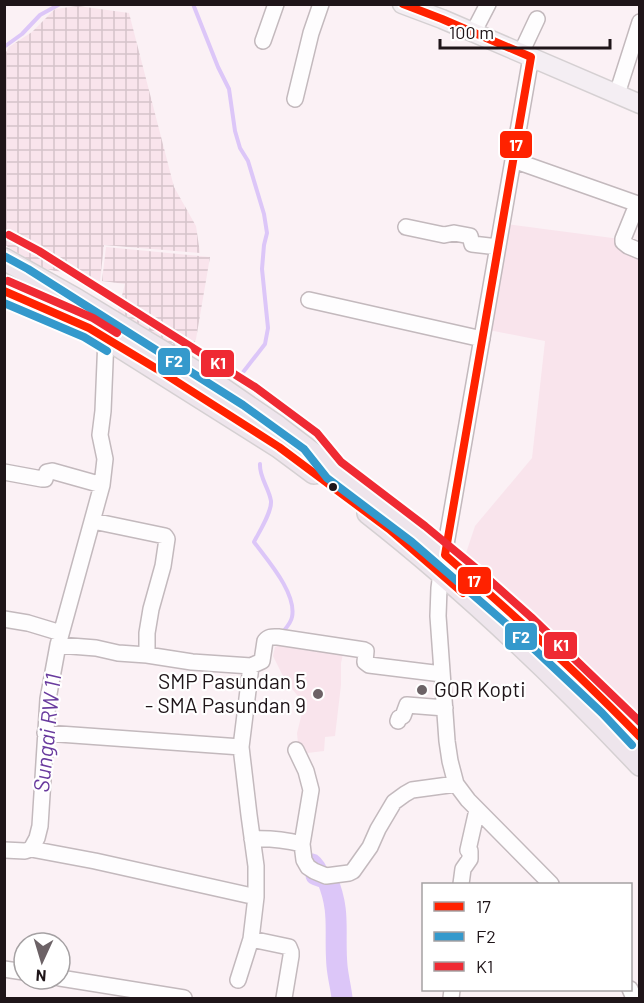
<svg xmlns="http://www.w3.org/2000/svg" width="644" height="1003" font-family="Barlow,sans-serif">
	<defs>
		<pattern id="industrial-grid" width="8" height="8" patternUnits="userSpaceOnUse" patternTransform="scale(1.5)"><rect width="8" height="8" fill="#f9e4ec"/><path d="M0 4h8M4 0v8" fill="none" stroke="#d5c3ca"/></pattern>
	</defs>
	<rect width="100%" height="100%" fill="#fbf1f5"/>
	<path fill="#f9e4ec" d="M507 224 620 239 639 246V729L464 559 475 526 532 458 545 341 489 330Z
		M280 644 344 650 341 663V685L335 736 325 737 324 751 299 754 297 733 302 713 301 700 285 680 273 656 275 647Z"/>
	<path fill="url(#industrial-grid)" d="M78 6 129 13 174 187 196 226 200 253 104 245 100 281 42 268 5 245V54L9 47 32 32 55 9Z
		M106 247 210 257 196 339 190 356 117 314 125 284 102 281Z"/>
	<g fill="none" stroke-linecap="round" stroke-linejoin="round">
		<path stroke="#dcc6f8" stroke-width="4" d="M193 4 218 67 229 89 235 131 240 148 248 161 264 214 267 233 264 245 262 269 268 328 265 344 237 380
			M4 47 22 34 40 15 60 4
			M260 464C259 477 269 488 271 501 272 512 259 532 254 542 267 560 297 593 292 617 291 623 286 628 282 633"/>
		<path stroke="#dcc6f8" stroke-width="21" d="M312 864 316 869V875L327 879C341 912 334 932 337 966 338 977 341 988 342 998"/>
		<g stroke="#c3b9bd" stroke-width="18">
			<path id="minor" d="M473 33 488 4
				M263 41 276 4
				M521 53 537 19
				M531 57 441 573 439 588 438 616 447 741 450 761 456 784 468 800 551 884
				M617 94 640 22
				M295 99 311 33 321 4
				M513 160 635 203 636 207 623 239V242L628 246 640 251
				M406 227 444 235 454 233 470 236 472 244 498 247
				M309 300 482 339
				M4 472 42 479H45L47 472 52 471 102 485
				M93 521 165 536 167 539 163 566 151 609 147 633V655
				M4 619 28 623 61 633
				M58 645 96 648 118 653 147 655 192 662 251 666 262 661 265 641C269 636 273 637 278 637L364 650 366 651 365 662 369 665 442 674
				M398 721 399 718 403 716 407 705 445 708
				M45 733 241 747
				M296 750 306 771 311 790 302 844 304 860 308 867 314 871 326 876 349 873 353 871 370 847 378 829 394 802 405 794 412 790 456 784
				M252 839C269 838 285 840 302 844
				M31 849 95 861 256 897
				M4 850 25 851 31 849 37 838 40 826 48 699 58 645 102 485 105 459 100 435 103 411 106 338
				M461 884 463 869 470 859V851L468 850 477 810
				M251 939 289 947 291 952V956L284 998
				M4 969 24 972
				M60 978 184 998
				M238 980 251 939 256 897V866L249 815 241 747 251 666
				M630 989 634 998
				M451 998 452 990"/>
		</g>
		<g stroke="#d5d0d2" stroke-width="21">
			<path id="major" d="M402 4 442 19 640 104"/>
		</g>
		<g stroke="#d5d0d2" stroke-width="24">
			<path id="highway" d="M4 259 77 300 214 383 278 427 386 509 445 555 524 625 609 706 640 738
				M4 291 89 328 106 338 279 447 314 473
				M368 513C465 589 555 675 640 765"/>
		</g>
		<use href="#minor" stroke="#fefdfe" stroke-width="15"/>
		<use href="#major" stroke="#f4eef3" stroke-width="18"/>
		<use href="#highway" stroke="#eee5ec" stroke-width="21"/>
		<g stroke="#fff" stroke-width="12">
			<path id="bus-1" d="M403 4 442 19 531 57 445 555C512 613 578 673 640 737
				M4 291 89 328 157 369 279 447 389 529 463 593"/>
		</g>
		<g stroke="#fff" stroke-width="12">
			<path id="bus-2" d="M4 256 28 269 243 405 304 449 327 478 412 542 517 633 602 713 632 745
				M4 303 84 337 107 351"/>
		</g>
		<g stroke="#fff" stroke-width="12">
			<path id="bus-3" d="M9 235 39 251 255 387 317 433 341 462 425 526 477 569 531 617 640 722
				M8 281 93 318 117 333"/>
		</g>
		<use href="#bus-1" stroke="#f20" stroke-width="8"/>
		<use href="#bus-2" stroke="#3499cc" stroke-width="8"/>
		<use href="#bus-3" stroke="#ef2a33" stroke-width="8"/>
	</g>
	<circle fill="#1f1519" stroke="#fff" stroke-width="2" cx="333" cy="487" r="5"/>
	<g fill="#6c6266" stroke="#fff" stroke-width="2">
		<circle cx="422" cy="690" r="6"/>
		<circle cx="318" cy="694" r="6"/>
	</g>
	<g text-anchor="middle" stroke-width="4.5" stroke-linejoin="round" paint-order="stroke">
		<g font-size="21" fill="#1f1519" stroke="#fff" text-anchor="end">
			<text x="306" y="689">SMP Pasundan 5<tspan x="306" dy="24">- SMA Pasundan 9</tspan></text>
			<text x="434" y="697" text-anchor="start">GOR Kopti</text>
		</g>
		<g font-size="22" font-style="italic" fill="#693b9e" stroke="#fff">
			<text transform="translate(47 733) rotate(-84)" y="8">Sungai RW 11</text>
		</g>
	</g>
	<g stroke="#fff" stroke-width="2">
		<rect x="499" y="130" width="34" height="29" rx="6" fill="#f20"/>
		<rect x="157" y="347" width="34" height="29" rx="6" fill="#3499cc"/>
		<rect x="200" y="349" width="35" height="29" rx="6" fill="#ef2a33"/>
		<rect x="457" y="566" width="35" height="29" rx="6" fill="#f20"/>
		<rect x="504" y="622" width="34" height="29" rx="6" fill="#3499cc"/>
		<rect x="543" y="631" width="35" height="29" rx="6" fill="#ef2a33"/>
	</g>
	<g font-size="16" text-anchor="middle" font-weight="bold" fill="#fff">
		<text x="516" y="151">17</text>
		<text x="174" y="367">F2</text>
		<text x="218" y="369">K1</text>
		<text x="474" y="587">17</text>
		<text x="521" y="643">F2</text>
		<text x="561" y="651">K1</text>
	</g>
	<rect width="644" height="1003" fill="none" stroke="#1f1519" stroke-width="12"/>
	<rect x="422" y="883" width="210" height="108" fill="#ffffff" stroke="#a5a1a3" stroke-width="1.5"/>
	<rect x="434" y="902" width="30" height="9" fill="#ff2200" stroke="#a5a1a3" stroke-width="1.5"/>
	<text x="476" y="913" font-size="18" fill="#1f1519">17</text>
	<rect x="434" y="932" width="30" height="9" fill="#3499cc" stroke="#a5a1a3" stroke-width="1.5"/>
	<text x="476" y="943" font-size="18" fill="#1f1519">F2</text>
	<rect x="434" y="962" width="30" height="9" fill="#ef2a33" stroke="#a5a1a3" stroke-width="1.5"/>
	<text x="476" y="973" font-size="18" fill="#1f1519">K1</text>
	<g transform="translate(42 961) rotate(184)"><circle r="28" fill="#ffffff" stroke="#a5a1a3" stroke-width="1.5"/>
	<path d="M0-4.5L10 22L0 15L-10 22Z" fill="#6c6266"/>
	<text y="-9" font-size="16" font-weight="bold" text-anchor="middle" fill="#1f1519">N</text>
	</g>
	<path d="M440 39v9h170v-9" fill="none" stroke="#1f1519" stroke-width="3"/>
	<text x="449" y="39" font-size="18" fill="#1f1519" stroke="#ffffff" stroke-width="4.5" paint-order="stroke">100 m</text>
</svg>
